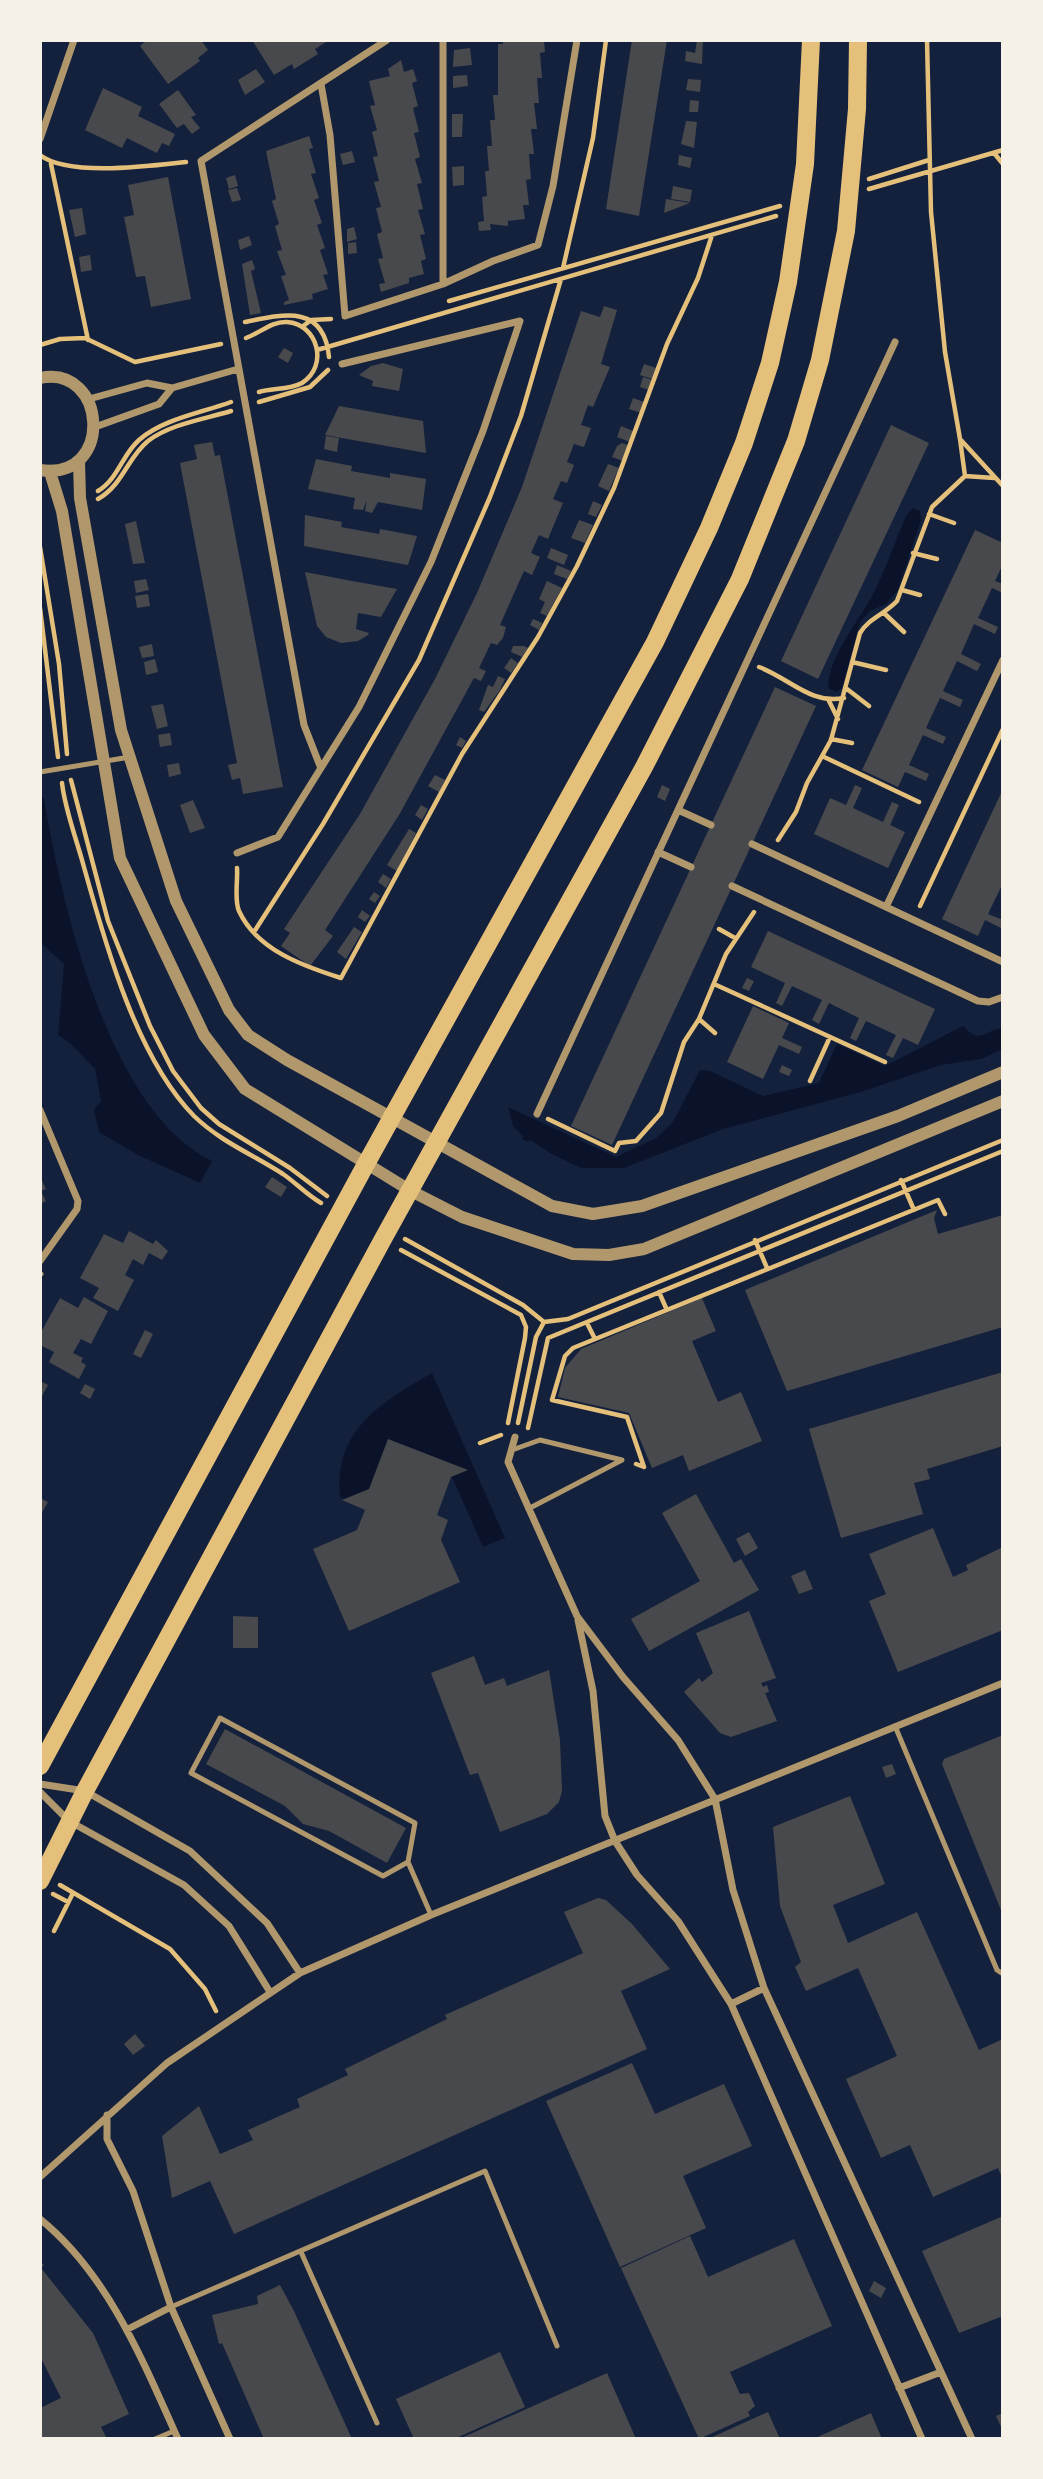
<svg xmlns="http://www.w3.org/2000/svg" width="1043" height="2479" font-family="'Space Grotesk',sans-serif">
	<rect width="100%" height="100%" fill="#14213d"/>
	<path fill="#0b132b" d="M913 508 920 511 921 520 898 590 886 604 870 611 860 622 842 688 836 692 828 688C829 652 863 618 877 586 888 563 896 539 906 516Z
		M40 796 44 799C62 904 108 1111 212 1161L200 1183 138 1155 99 1132 94 1110 101 1101 95 1068C81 1057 75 1044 58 1035L64 964 40 942Z
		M963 1026C981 1045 982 1031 1003 1028V1049L981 1059 941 1065 861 1092 723 1129 624 1168H581L550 1153 530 1140 528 1142 522 1139 523 1136 513 1126 508 1107 616 1157 656 1138 673 1122 700 1070 710 1071 763 1096 819 1083 837 1044 885 1066Z
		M432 1373 505 1538 483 1547 449 1470 365 1509 340 1497C334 1430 380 1403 432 1373Z"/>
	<path fill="#48494c" d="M147 40H201L208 50 198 58 200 61 168 84 140 46Z
		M252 40H329L315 49 318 54 294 69 292 64 274 75Z
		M503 40H544L545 52 540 53 542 78H537L539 103H534L537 129H531L534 154H529L531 179 526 180 529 205H523L525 219 508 221V226L490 224 491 230 479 231 478 222 484 221 482 197 487 196 485 171H489L487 146H492L490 120H495L493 95H498V44H503Z
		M632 40H667L639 216 606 209Z
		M697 40H703L702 64 685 61 686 51 695 53Z
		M470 48 472 65 453 67 454 50Z
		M401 60 404 72 413 69 417 81 412 83 418 106 413 108 419 132 414 133 420 157 415 159 422 183 417 184 423 209 418 210 425 234 420 235 426 259 421 261 424 274 409 278V283L381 292 379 284 385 283 378 259 383 258 377 234 382 232 376 208 381 207 374 182 379 181 373 157 378 156 372 132 377 130 370 106 375 105 369 81 390 76 388 69Z
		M256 69 265 82 245 95 238 80Z
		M467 75 468 86 453 88V76Z
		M688 79 701 80 700 92 686 90Z
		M103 88 142 107 138 116 175 134 169 146 162 143 157 153 127 138 122 148 85 130Z
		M178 90 196 115 191 117 200 128 192 134 184 124 177 128 159 104Z
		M690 100 699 101 698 112H689Z
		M452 114H463L462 137H452Z
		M686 121 697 122 694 148 681 144Z
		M309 136 313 148 309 149 316 173 311 174 319 198 314 200 322 223 317 225 325 248 320 250 328 274 323 275 328 289 312 294 313 299 284 305V302L289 300 281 276 286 275 277 251 282 250 275 226 279 224 272 201 276 199 266 151Z
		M352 151 355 162 343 165 340 154Z
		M679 155 692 158 690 168 678 165Z
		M464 166V185L453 186 452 167Z
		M235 175 238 186 229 189 226 178Z
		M168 177 191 299 151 307 145 276 136 277 124 217 134 215 128 185Z
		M673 186 692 190 690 202 671 199Z
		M237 188 241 200 232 202 228 190Z
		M666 199 690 203 664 213Z
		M82 208 86 234 75 237 69 210Z
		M354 227 357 239 347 242V229Z
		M249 236 252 245 240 250 238 240Z
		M356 242 357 253 348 254V243Z
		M90 255 92 270 81 272 79 257Z
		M252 260 255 269 251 271 261 313 250 315 242 264Z
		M604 306 617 310 601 364 610 367 593 407 588 405 581 425 591 428 584 447 574 444 567 462 574 465 567 483 561 481 553 499 563 503 548 539 539 535 531 553 540 557 532 575 524 571 500 625 506 627 503 638 497 645 491 643 479 668 486 671 481 681 474 678 399 815 325 930 333 936 310 966 281 946 290 933 284 929 360 814 435 679 477 593 522 487 581 311 600 317Z
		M284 348 293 353 288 363 278 357Z
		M383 363 403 369 399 391 372 386 373 381 359 375 371 366Z
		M644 364 656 368 652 379 640 375Z
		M643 377 652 380 649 390 640 387Z
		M633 398 644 402 641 413 629 409Z
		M339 406 423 421 426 453 325 435Z
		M891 425 929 443 818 679 781 661Z
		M621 426 633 431 630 442 617 437Z
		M326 436 339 438 337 452 324 449Z
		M212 442 215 456 220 455 283 787 243 794 240 778 232 780 228 765 237 763 180 463 197 459 194 445Z
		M622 443 628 445 623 461 612 457 617 446Z
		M316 459 352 466 351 471 390 478V473L426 479 422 510 378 502 372 513 365 511 367 500 363 510 353 509 355 498 308 489Z
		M608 464 619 468 609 491 598 486Z
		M593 501 602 505 596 517 588 514Z
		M305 515 342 522 341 527 379 534 380 529 417 536 408 565 304 546Z
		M579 520 593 525 585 543 571 538Z
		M136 521 145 563 133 564 125 524Z
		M975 530 1003 543V564L995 581 1003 584V593L992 588 978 618 998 627 995 634 974 624 961 654 981 664 977 671 957 661 943 691 963 700 960 707 940 698 926 728 946 737 943 744 923 735 909 765 929 774 926 781 905 772 898 787 862 770Z
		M551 548 568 555 564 565 547 558Z
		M557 565 571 571 567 579 554 574Z
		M305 572 352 581 397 589 381 617 358 613 356 629 369 633 368 635 358 641 341 643 326 637 317 626Z
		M146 579 149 590 136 593 134 581Z
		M547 581 562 588 547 616 540 613 545 602 539 599Z
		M148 594 150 606 137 608 135 596Z
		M533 619 542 623 539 630 530 625Z
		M152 644 154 656 142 658 139 647Z
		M513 646H524L528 648 522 657 511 652Z
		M511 658 518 663 511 673 504 668Z
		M155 659 158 672 146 675 144 662Z
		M498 676 505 679 500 690 484 712 479 710 488 685 493 687Z
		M775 687 816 706 612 1145 571 1126Z
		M163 704 168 726 157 729 151 706Z
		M170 733 172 745 160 747 158 735Z
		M460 737 466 741 462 748 456 745Z
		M179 763 181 774 169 777 167 765Z
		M435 775 445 780 439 792 428 786Z
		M662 785 670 789 665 801 657 797Z
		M855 785 862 788 853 808 883 822 892 802 899 805 890 825 905 832 888 868 814 834 830 798 846 805Z
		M1003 789V883L988 914 1003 920V929L985 920 978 936 942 919Z
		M193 800 205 828 190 833 180 805Z
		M421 805 428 809 422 820 415 815Z
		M409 829 416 833 397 871 387 865Z
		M383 874 391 879 386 888 378 882Z
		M374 892 380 896 375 903 369 899Z
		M362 910 370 916 365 922 358 917Z
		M354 927 362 932 346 959 337 952Z
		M768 931 935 1009 918 1045 903 1038 893 1058 886 1055 896 1035 866 1021 856 1041 850 1038 859 1018 829 1003 819 1024 812 1020 822 1000 792 986 782 1006 776 1003 785 983 751 967Z
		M747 978 754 981 749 991 742 988Z
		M753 1006 789 1023 782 1038 802 1047 799 1054 779 1045 763 1079 727 1062Z
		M782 1065 792 1070 789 1076 779 1072Z
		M40 1176 46 1189 41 1191 46 1201 40 1204Z
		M272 1177 287 1187 281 1197 265 1187Z
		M937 1210 934 1218 938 1234 1003 1215V1327L787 1391 745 1290Z
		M129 1231 153 1244 156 1240 168 1251 162 1260 149 1253 143 1265 133 1259 125 1275 134 1280 118 1311 93 1298 99 1288 80 1278 104 1234 123 1243Z
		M84 1297 108 1311 91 1344 81 1339 73 1353 83 1358 81 1362 86 1365 79 1379 49 1362 54 1352 40 1345V1334L60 1298 78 1308Z
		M702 1298 716 1331 692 1341 714 1393 718 1402 741 1392 762 1441 689 1471 683 1455 652 1468 629 1413 558 1397 565 1368 581 1349Z
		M145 1330 153 1334 141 1358 133 1354Z
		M1003 1372V1446L927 1469 930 1479 914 1483 923 1514 841 1538 809 1429Z
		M40 1381 48 1385 40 1400Z
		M85 1384 95 1389 90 1399 80 1393Z
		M388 1439 468 1470 451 1477 437 1515 448 1520 441 1540 460 1582 349 1631 313 1549 357 1530 365 1510 342 1500 369 1489Z
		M696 1494 734 1563 741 1559 759 1590 649 1651 631 1619 700 1581 662 1513Z
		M40 1498 48 1502 40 1516Z
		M933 1528 953 1577 968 1570 966 1565 1003 1547V1630L898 1672 869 1601 886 1594 869 1554Z
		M749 1532 758 1548 745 1556 736 1539Z
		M805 1570 813 1589 799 1594 791 1576Z
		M749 1611 776 1678 761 1683 763 1687 767 1685 769 1692 765 1693 777 1721 731 1737 720 1733 684 1692 699 1678 702 1682 713 1673 696 1633Z
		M233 1616 258 1617V1648H233Z
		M474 1656 485 1685 504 1678 507 1686 549 1670 560 1740 562 1791 559 1802 547 1814 500 1832 478 1773 470 1775 431 1673Z
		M225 1729 406 1828 387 1863 329 1831 303 1824 285 1806 206 1764Z
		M1003 1735V1915L942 1764 944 1759Z
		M892 1764 896 1774 886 1778 882 1767Z
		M850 1796 885 1884 833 1905 848 1943 917 1912 979 2050 1003 2039V2180L998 2168 933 2197 910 2145 881 2158 846 2079 897 2056 858 1968 806 1991 795 1967 801 1962 780 1906 773 1827Z
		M598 1898 606 1900 632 1924 670 1969 621 1991 647 2049 234 2234 210 2181 172 2198 162 2136 199 2106 220 2154 253 2140 248 2130 300 2107 297 2099 348 2075 345 2069 447 2019 445 2015 583 1953 564 1912Z
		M135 2034 145 2046 133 2055 124 2044Z
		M632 2063 655 2114 724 2084 752 2146 683 2176 706 2228 620 2267 546 2101Z
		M1003 2216V2316L959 2333 922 2251Z
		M690 2236 708 2277 794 2239 832 2326 730 2372 740 2394 749 2393 755 2406 748 2412 750 2416 699 2439 621 2268Z
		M40 2262 44 2265 41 2268 93 2333 129 2414 101 2427 107 2439H40V2408L61 2398 40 2356Z
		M874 2281 886 2288 881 2298 869 2291Z
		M280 2285 294 2311 352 2439H264L222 2343 219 2344 212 2315 258 2304 257 2296Z
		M500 2352 525 2407 454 2439H414L396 2399Z
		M607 2373 636 2439H459Z
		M768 2412 780 2439H708Z
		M871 2413 882 2439H813Z
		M1003 2413V2431L996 2416Z"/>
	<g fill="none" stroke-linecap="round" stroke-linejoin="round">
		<path stroke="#e5c07b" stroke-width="4.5" d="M927 40 931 212 945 352 960 439 1003 486
			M994 153 1003 164
			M40 155C68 177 150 166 186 162
			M51 164 88 340
			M869 179 929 160
			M869 189 1003 150
			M563 268 593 138 606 40
			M449 301 780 206
			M245 322C284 314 324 304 329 357
			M302 327 311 320 331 319
			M246 338C260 333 272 321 287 322 318 324 329 366 302 383 290 390 272 388 259 392
			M40 345 60 339 85 338 135 362 221 344
			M317 350 776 216
			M259 402 310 387 328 370
			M965 476 994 478
			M98 491C118 479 122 455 139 440 163 419 201 413 231 402
			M98 499C123 485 127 458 148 441 170 424 205 419 231 411
			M929 514 954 523
			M40 547 59 664 67 754
			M913 553 937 559
			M902 590 920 595
			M40 608 58 757
			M884 613 904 632
			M852 662 886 670
			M759 667C789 678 811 705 844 698
			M847 689 869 706
			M829 701 838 719
			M831 739 852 743
			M822 756 919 802
			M71 780 108 921 150 1026 173 1071 201 1108 219 1124 290 1168 327 1196
			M62 783C65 809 75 835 82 860 104 939 135 1056 194 1116 221 1142 252 1154 283 1174 296 1183 307 1195 321 1203
			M778 840 796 812 807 783 831 740 860 633C869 618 885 614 897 601L932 507 965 476 960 439
			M237 868C238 880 234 900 239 911 257 950 303 966 341 978L462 754 538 637 577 566 614 488 667 344 698 278 712 235
			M920 906 1003 729
			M719 929 735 938
			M254 932 323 824 419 660 490 497 521 416 561 279
			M714 984 885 1062
			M699 1019 715 1033
			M810 1081 830 1037
			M548 1119 615 1151 619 1143 636 1141 661 1113 684 1042 699 1019 726 954 754 912
			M901 1180 914 1210
			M405 1239 523 1305 544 1322 568 1319 1003 1140
			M755 1240 767 1268
			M401 1250 521 1315 526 1327 525 1338 508 1423
			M659 1292 666 1308
			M587 1323 594 1337
			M518 1423 536 1337 544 1322
			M528 1428 548 1338 1003 1151
			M480 1443 501 1435
			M636 1464 644 1467 627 1417 552 1400 565 1356 573 1348 938 1200 945 1214
			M60 1885 170 1949 205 1989 216 2011
			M53 1894 68 1902
			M54 1931 73 1893"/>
		<path stroke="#b1986c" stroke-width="5" d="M40 772 130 757
			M40 1273 41 1274
			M512 1450 540 1440 622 1460 528 1509
			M895 1726 997 1970 1003 1974
			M408 1862 383 1876 191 1773 220 1718 415 1823 408 1862 431 1915
			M301 2252 377 2423
			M171 2307 485 2171 557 2346
			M155 2439 174 2431"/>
		<path stroke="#b1986c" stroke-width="7" d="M321 84 330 135 345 316 443 284 493 261 538 245 553 186 577 40
			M40 139 74 40
			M443 284V40
			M89 399 147 383 172 388
			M95 427 159 404 172 388 238 369
			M320 766 304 725 201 161 387 40
			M678 810 711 825
			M752 844 1003 962
			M658 852 691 867
			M237 853 278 837 359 707 431 562 483 431 520 321 342 364
			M732 886 978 1001 989 1002 1003 997
			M886 907 1003 660
			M40 1110 78 1201 77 1209 40 1261
			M537 1114 895 342
			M515 1437 508 1462 577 1616 623 1677 678 1740 715 1799 733 1890 764 1988 972 2439
			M578 1620 593 1691 605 1816 615 1841 637 1875 678 1921 731 2004 922 2439
			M40 1784 85 1791 190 1851 267 1923 300 1973
			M40 1792 69 1821 184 1885 229 1926 270 1992
			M731 2004 764 1988
			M107 2115V2139L133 2191 171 2307 230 2439
			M40 2177 167 2063 300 1973 431 1915 1003 1683
			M40 2219C108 2274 143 2361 178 2439
			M128 2329 171 2307
			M899 2388 941 2372"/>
		<path stroke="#b1986c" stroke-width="12" d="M40 378C107 364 115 481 40 470
			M79 461 80 498 121 730 176 901 229 1010 248 1035 287 1060 552 1206 593 1214 642 1206 898 1116 1003 1072
			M50 472 62 511 120 858 204 1035 245 1089 411 1191 462 1217 573 1254 609 1255 644 1249 1003 1101"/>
		<path stroke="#e5c07b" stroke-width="18" d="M40 1766 366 1164 655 642 709 528 744 443 770 363 788 282 805 164 811 40
			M40 1881 85 1791 383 1239 644 767 740 579 796 441 820 360 846 231 857 109 858 40"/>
	</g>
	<rect width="1043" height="2479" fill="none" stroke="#f6f1e7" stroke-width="84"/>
</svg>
